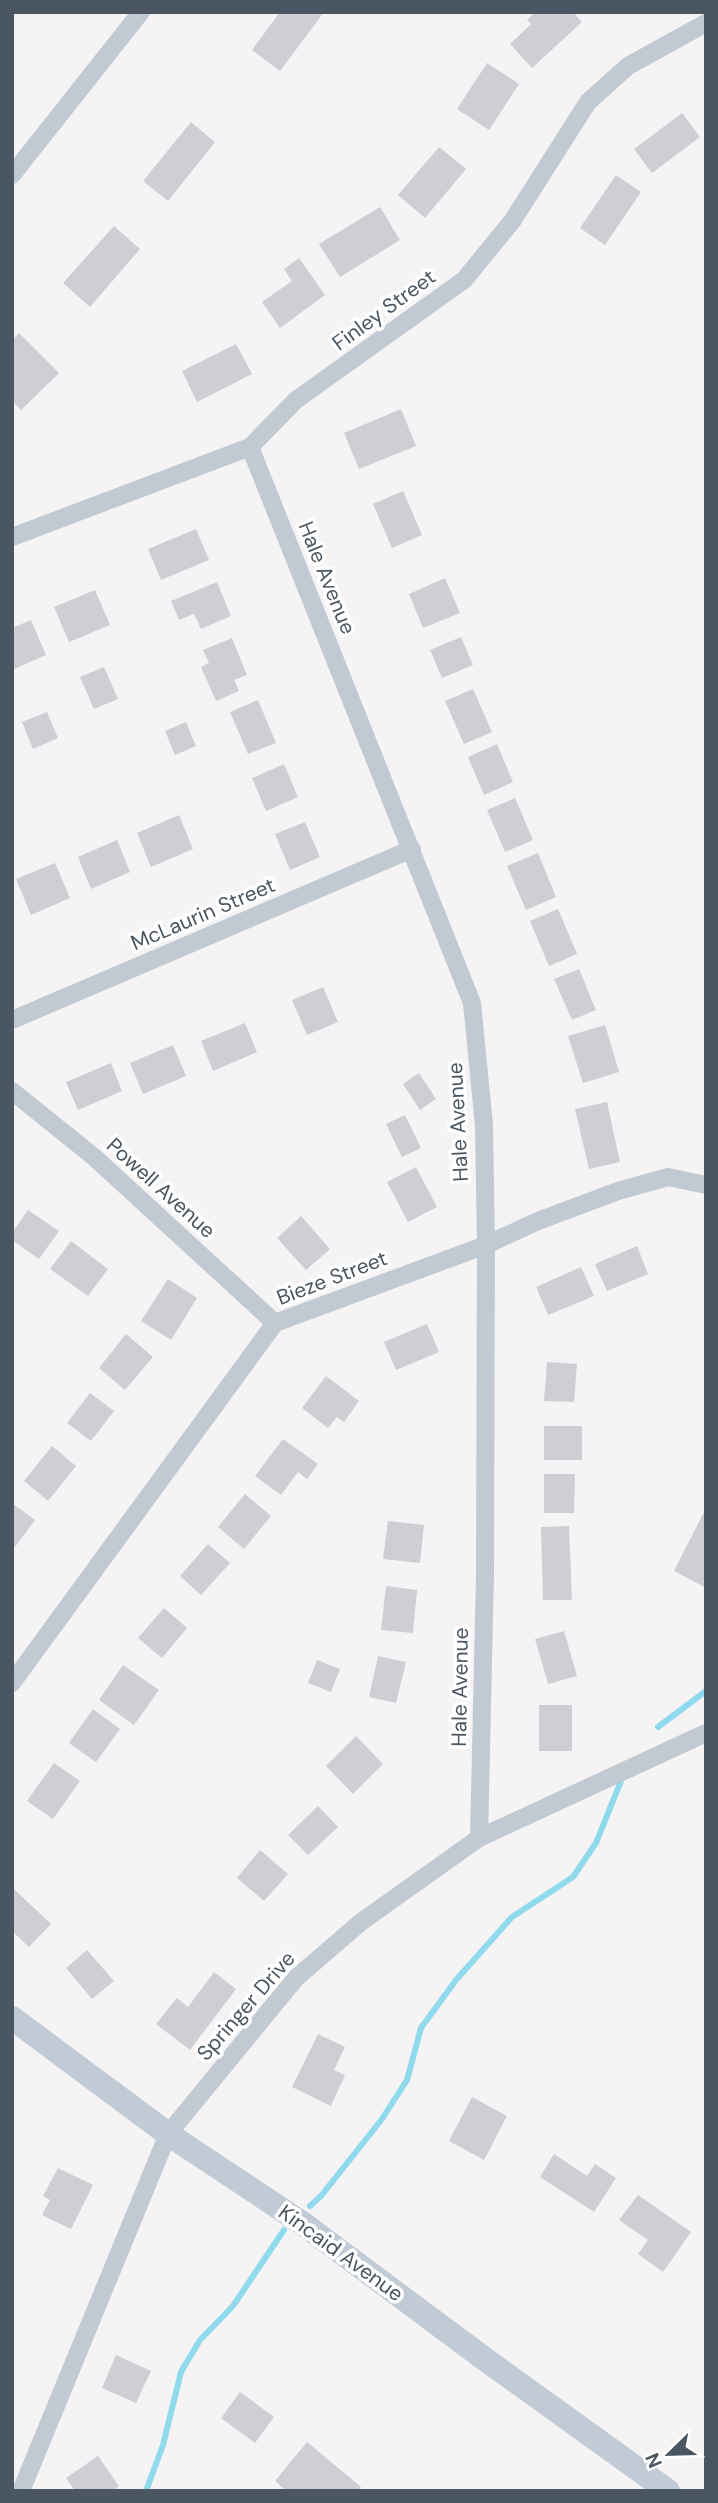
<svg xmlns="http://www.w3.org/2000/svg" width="718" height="2503" font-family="'DM Sans',sans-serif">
	<rect width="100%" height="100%" fill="#f5f3f3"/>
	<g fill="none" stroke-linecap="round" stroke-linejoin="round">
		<path stroke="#90daee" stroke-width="6" d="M658 1727 706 1691
			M310 2206 321 2196 382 2119 407 2080 421 2028 456 1980 512 1917 573 1877 596 1843 623 1776
			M146 2491 163 2445 181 2372 200 2340 233 2306 284 2230"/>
	</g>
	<path fill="#cdcfd5" d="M280 12H324L280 71 252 50Z
		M535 12H573L582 22 532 68 510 44 531 24 527 20Z
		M487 63 519 84 489 130 457 109Z
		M682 113 700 137 652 173 634 149Z
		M191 122 215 142 168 201 143 181Z
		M439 147 466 169 425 218 398 195Z
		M616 175 641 192 605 245 580 228Z
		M380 207 400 240 340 277 319 244Z
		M114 226 140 249 90 307 63 283Z
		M299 258 325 295 280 328 262 302 292 281 284 269Z
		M19 333 59 373 21 410 12 401V340Z
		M236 344 252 374 197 402 182 371Z
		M401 409 416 446 359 469 344 433Z
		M403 491 422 535 392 548 373 504Z
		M196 529 209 560 161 580 148 549Z
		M445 578 460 613 423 628 409 594Z
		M217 582 231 616 201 629 194 614 179 620 171 601Z
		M95 590 110 625 69 642 54 607Z
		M31 620 46 655 12 670V628Z
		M461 637 473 665 442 678 430 650Z
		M232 638 247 675 234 680 239 691 216 701 201 667 209 663 203 650Z
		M104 667 118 699 94 709 80 677Z
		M473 689 492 732 464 744 445 701Z
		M258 700 276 743 248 754 230 712Z
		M47 712 58 738 33 749 22 722Z
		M186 722 196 746 175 755 165 731Z
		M497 744 513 782 484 795 468 757Z
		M284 764 298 797 266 811 252 778Z
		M515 798 533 840 505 852 487 810Z
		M179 815 193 849 151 867 137 833Z
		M305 822 320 857 290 870 275 834Z
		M117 840 130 872 91 889 78 857Z
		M538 853 556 897 526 910 507 866Z
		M55 863 70 898 31 915 16 879Z
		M558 909 577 954 549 966 530 921Z
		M579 969 596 1010 572 1020 554 979Z
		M323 987 338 1022 307 1035 292 1000Z
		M245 1023 257 1052 213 1071 201 1041Z
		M605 1025 619 1072 583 1083 568 1036Z
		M173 1045 186 1076 143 1094 130 1063Z
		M111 1063 122 1091 78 1110 66 1082Z
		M419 1073 436 1099 420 1110 403 1084Z
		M607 1102 620 1162 589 1169 575 1109Z
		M405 1115 421 1148 402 1157 386 1124Z
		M416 1167 437 1207 408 1222 387 1182Z
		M28 1210 59 1231 39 1259 12 1240V1233Z
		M301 1216 330 1249 306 1270 277 1238Z
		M71 1241 108 1269 88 1296 50 1269Z
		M637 1246 648 1274 607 1291 595 1264Z
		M581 1267 594 1296 548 1315 536 1287Z
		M168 1279 197 1298 171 1340 141 1321Z
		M427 1324 439 1352 396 1370 384 1342Z
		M126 1334 153 1357 125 1390 99 1368Z
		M547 1362 577 1364 574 1402 544 1401Z
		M326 1376 359 1401 344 1422 337 1417 328 1428 302 1408Z
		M90 1393 114 1411 91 1441 67 1423Z
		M544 1426H582V1460H544Z
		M283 1439 318 1464 307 1479 298 1472 281 1495 255 1476Z
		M52 1446 76 1466 48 1501 24 1481Z
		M544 1474H575L574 1513H544Z
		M245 1494 271 1516 244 1549 218 1527Z
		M12 1503 35 1520 12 1551Z
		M706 1508V1588L674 1571Z
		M388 1521 424 1525 420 1563 383 1559Z
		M569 1526 572 1600H543L541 1527Z
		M208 1544 230 1563 201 1595 180 1576Z
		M386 1586 417 1590 413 1633 381 1630Z
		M164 1608 187 1628 162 1658 138 1638Z
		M564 1631 577 1676 548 1684 535 1639Z
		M378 1656 406 1662 396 1703 369 1697Z
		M317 1660 340 1669 331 1692 308 1683Z
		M123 1665 159 1690 134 1725 99 1700Z
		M539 1705H572V1751H539Z
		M93 1709 120 1729 96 1762 69 1743Z
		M356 1736 383 1764 353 1794 326 1766Z
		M54 1763 80 1781 53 1819 27 1801Z
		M318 1806 338 1827 308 1855 288 1835Z
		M260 1850 288 1874 264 1901 237 1878Z
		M14 1889 51 1924 29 1947 12 1931V1891Z
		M87 1950 114 1981 92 1999 66 1968Z
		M214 1972 236 1989 190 2050 156 2024 177 1998 188 2007Z
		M318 2034 345 2047 334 2070 345 2075 331 2106 292 2087Z
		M472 2097 507 2116 484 2160 449 2141Z
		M554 2154 587 2176 595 2164 616 2178 594 2212 540 2177Z
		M58 2168 93 2185 71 2229 42 2215 50 2200 43 2196Z
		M638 2195 691 2232 663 2272 638 2254 648 2240 619 2220Z
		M116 2355 151 2371 136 2403 102 2388Z
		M240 2392 274 2417 255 2443 221 2418Z
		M307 2442 361 2487 358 2491H286L275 2481Z
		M98 2456 119 2486 112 2491H75L66 2478Z"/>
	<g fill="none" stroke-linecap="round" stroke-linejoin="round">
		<path stroke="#c1cad2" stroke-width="18" d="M12 175 141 12
			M250 447 472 1003 484 1125 486 1245 485 1574 479 1838
			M12 537 250 447 296 400 464 280 513 220 588 102 628 66 706 23
			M12 1020 412 849
			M12 1091 94 1157 275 1323
			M12 1683 275 1323 486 1245 538 1221 618 1191 668 1177 706 1185
			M21 2491 168 2134 296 1978 361 1922 479 1838 706 1733"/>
		<path stroke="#c1cbd6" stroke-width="24" d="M12 2018 168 2134 302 2223 482 2357 668 2491"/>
	</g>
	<g text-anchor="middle" stroke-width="7" stroke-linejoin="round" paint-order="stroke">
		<g font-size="21" fill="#4a5661" stroke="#fff">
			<text transform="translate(384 310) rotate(-36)" y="7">Finley Street</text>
			<text transform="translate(327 578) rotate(68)" y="7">Hale Avenue</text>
			<text transform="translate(203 914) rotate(-23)" y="7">McLaurin Street</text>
			<text transform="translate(458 1122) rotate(-93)" y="7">Hale Avenue</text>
			<text transform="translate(161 1188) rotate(42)" y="7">Powell Avenue</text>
			<text transform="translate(332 1278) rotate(-21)" y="7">Bieze Street</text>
			<text transform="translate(460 1687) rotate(-89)" y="7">Hale Avenue</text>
			<text transform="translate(246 2006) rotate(-49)" y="7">Springer Drive</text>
			<text transform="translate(341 2253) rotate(36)" y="7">Kincaid Avenue</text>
		</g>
	</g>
	<rect width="718" height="2503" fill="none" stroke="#4a5661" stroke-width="28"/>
	<g transform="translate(669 2454) rotate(247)" stroke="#ffffff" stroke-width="5" paint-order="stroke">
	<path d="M0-5L12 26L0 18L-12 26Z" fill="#4a5661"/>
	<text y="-10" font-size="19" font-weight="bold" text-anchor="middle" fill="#4a5661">N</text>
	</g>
</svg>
